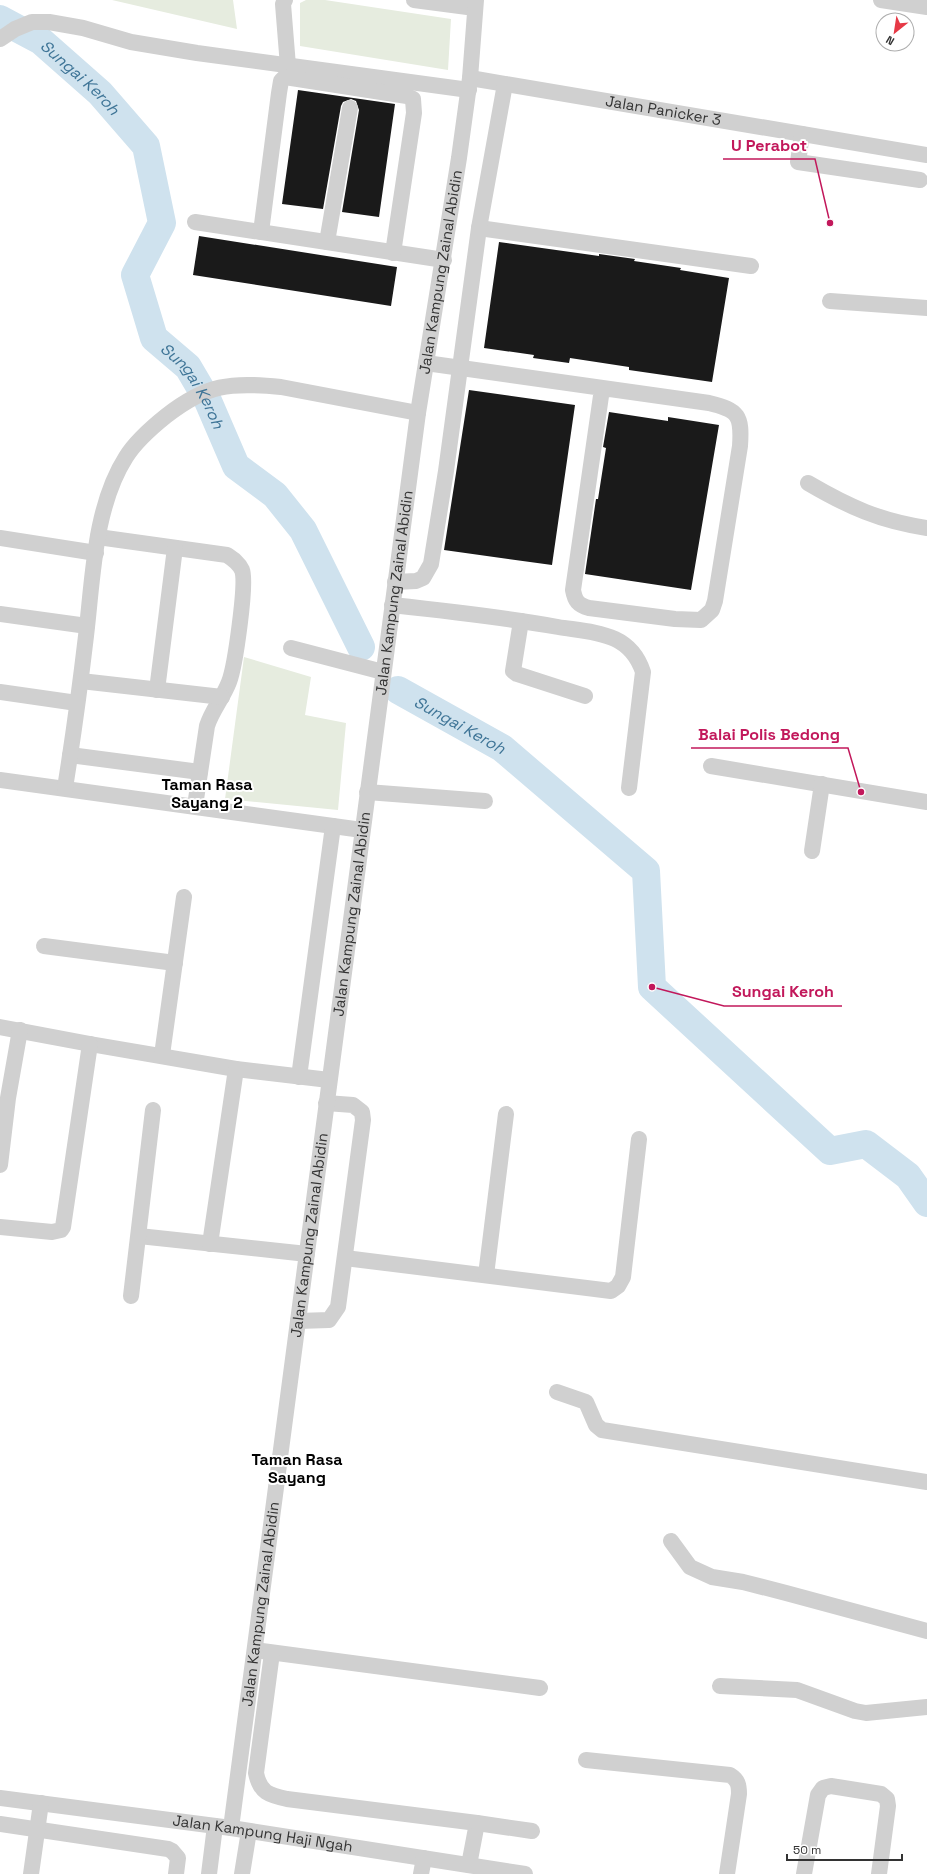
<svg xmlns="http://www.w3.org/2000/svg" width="927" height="1874" font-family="'Space Grotesk',sans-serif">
	<rect width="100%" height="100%" fill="#fff"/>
	<path fill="#e6ecdf" d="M112 0H233L237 29Z
		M306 0H325L451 19 448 70 300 46V3Z
		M244 657 311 677 305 715 346 723 338 810 225 799Z"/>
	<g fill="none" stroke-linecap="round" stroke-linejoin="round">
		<g stroke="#cfe2ee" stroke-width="28">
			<path id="s1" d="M0 19 41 41 100 93 146 146 162 223 135 275 154 338 188 367 208 401 236 466 275 495 303 530 361 647"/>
			<path id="s2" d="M398 690 502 748 646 871 652 987 830 1151 866 1144 908 1176 927 1203"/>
		</g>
	</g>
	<path fill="#1a1a1a" d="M298 90 395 104 379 217 342 212 359 110 356 101 351 99 343 102 341 106 323 209 282 204Z
		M199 236 397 267 391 306 193 275Z
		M499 242 599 256V254L635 259 634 261 681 268 680 270 729 278 712 382 629 370V367L570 358 569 363 533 358 534 355 484 348Z
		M469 390 575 405 552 565 444 550Z
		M609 412 668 421V417L719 425 691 590 585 574 596 499H598L606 448 603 447Z"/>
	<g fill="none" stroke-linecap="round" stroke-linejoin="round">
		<g stroke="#d0d0d0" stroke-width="16">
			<path d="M285 0 283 4 288 66"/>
			<path d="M414 0 475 8"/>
			<path d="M881 0 927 7"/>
			<path d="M0 39 15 29 32 22H49L83 28 131 42 197 53 469 90"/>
			<path id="s3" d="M470 78 927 155"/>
			<path d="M802 134 798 162 920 180"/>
			<path d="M195 222 444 260"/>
			<path d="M479 228 751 266"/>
			<path d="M261 232 279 93 281 81 285 77 407 96 413 99 414 113 393 253"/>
			<path d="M327 242 350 108"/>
			<path d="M830 301 927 308"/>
			<path d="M426 363 709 403C739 410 742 416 740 446L715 601 712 610 701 620 675 619 589 608C578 605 575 601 573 590L602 389"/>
			<path d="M808 483C849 507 880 521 927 528"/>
			<path d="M98 537 227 555C233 559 239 563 242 570 247 583 235 667 229 682 223 698 212 710 207 726L195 806"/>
			<path d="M0 538 96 553"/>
			<path d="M395 582 416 581 423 578 431 564 446 471 479 228 505 84"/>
			<path d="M392 605C448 611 503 617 558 627 576 630 598 631 615 639 630 646 638 657 643 672L629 788"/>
			<path d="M0 614 87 626"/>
			<path d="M521 621 513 671 517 674 585 696"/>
			<path d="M291 648 383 672"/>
			<path d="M81 681 222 697"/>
			<path d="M157 690 175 548"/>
			<path d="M0 692 77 703"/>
			<path d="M70 755 200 772"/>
			<path d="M711 766 927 802"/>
			<path d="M0 780 362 830"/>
			<path d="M65 788C73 738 80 687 86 636 93 578 94 507 126 457 136 441 151 428 166 416 207 384 230 382 281 387L418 413"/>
			<path d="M367 792 485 801"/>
			<path d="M812 851 822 784"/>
			<path d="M44 946 175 963"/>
			<path d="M0 1027 90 1044 236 1069 329 1080"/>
			<path d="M162 1055 184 897"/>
			<path d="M299 1077 333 826"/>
			<path d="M0 1165 8 1098 20 1030"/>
			<path d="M0 1227 52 1232 61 1230 63 1227 90 1044"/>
			<path d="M139 1236 307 1254"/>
			<path d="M210 1244 236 1069"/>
			<path d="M345 1258 611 1291 618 1286 623 1277 639 1139"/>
			<path d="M486 1275 506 1114"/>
			<path d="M131 1296 153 1110"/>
			<path d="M298 1321 329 1320 338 1307 363 1120 362 1112 353 1105 326 1103"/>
			<path d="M557 1392 586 1402 596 1425 602 1430 927 1482"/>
			<path d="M671 1541 690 1567 712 1577 743 1582 786 1593 927 1631"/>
			<path d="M262 1651 540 1688"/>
			<path d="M272 1653 256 1773C260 1793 269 1795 287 1799L477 1823 469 1865"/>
			<path d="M720 1686 797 1690 855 1711 866 1713 927 1707"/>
			<path d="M586 1760 730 1775C738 1780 739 1785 739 1794L727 1874"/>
			<path id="s4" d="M0 1798 231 1828 525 1874"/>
			<path d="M477 1823 532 1831"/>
			<path d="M0 1824 168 1849 172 1851 178 1858 176 1874"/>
			<path id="s5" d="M231 1828 418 413 459 158 470 78 476 0"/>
			<path d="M31 1874 41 1803"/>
			<path d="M209 1874 215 1826"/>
			<path d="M242 1874 249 1831"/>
			<path d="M421 1874 424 1858"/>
			<path d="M804 1874 818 1795 823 1788 831 1786 881 1794 887 1799 888 1806 879 1874"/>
		</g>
	</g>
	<g text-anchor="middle" stroke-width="4" stroke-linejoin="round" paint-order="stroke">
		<g font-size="15" fill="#333" stroke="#fff">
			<text dy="5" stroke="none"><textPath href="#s3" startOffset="196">Jalan Panicker 3</textPath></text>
			<text dy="5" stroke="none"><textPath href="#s5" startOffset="1570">Jalan Kampung Zainal Abidin</textPath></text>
			<text dy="5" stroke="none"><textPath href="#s5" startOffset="1246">Jalan Kampung Zainal Abidin</textPath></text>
			<text dy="5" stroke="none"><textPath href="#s5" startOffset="922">Jalan Kampung Zainal Abidin</textPath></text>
			<text dy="5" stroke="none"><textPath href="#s5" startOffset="598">Jalan Kampung Zainal Abidin</textPath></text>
			<text dy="5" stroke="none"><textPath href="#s5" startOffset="226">Jalan Kampung Zainal Abidin</textPath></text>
			<text dy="5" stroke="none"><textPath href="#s4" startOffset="265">Jalan Kampung Haji Ngah</textPath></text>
		</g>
		<g font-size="16" font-style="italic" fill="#3f7597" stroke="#fff">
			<text dy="6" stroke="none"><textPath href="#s1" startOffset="100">Sungai Keroh</textPath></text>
			<text dy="6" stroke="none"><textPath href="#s1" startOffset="461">Sungai Keroh</textPath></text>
			<text dy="6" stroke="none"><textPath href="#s2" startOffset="71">Sungai Keroh</textPath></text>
		</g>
		<g font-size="16" font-weight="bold" fill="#000" stroke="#fff">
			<text x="207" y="790">Taman Rasa<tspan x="207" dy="18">Sayang 2</tspan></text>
			<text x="297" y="1465">Taman Rasa<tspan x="297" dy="18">Sayang</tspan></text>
		</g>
	</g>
	<path fill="none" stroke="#c2185b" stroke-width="1.5" d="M830 223L815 159H723M861 792L848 748H691M652 987L724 1006H842"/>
	<g fill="#c2185b" stroke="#fff" stroke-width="1.5">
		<circle cx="830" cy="223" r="4"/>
		<circle cx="861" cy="792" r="4"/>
		<circle cx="652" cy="987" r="4"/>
	</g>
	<g font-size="16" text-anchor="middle" font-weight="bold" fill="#c2185b" stroke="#fff" stroke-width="4" stroke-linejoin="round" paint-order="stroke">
		<text x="769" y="151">U Perabot</text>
		<text x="769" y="740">Balai Polis Bedong</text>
		<text x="783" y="997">Sungai Keroh</text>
	</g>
	<g transform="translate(895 32) rotate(210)"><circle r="19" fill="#ffffff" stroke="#adadad"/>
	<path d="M0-3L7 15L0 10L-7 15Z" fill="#e63946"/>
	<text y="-6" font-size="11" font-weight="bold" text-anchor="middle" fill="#333333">N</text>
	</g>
	<path d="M787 1854v6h115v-6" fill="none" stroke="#333333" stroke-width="2"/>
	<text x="793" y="1854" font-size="12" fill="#333333" stroke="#ffffff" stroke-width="3" paint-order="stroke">50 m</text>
</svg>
